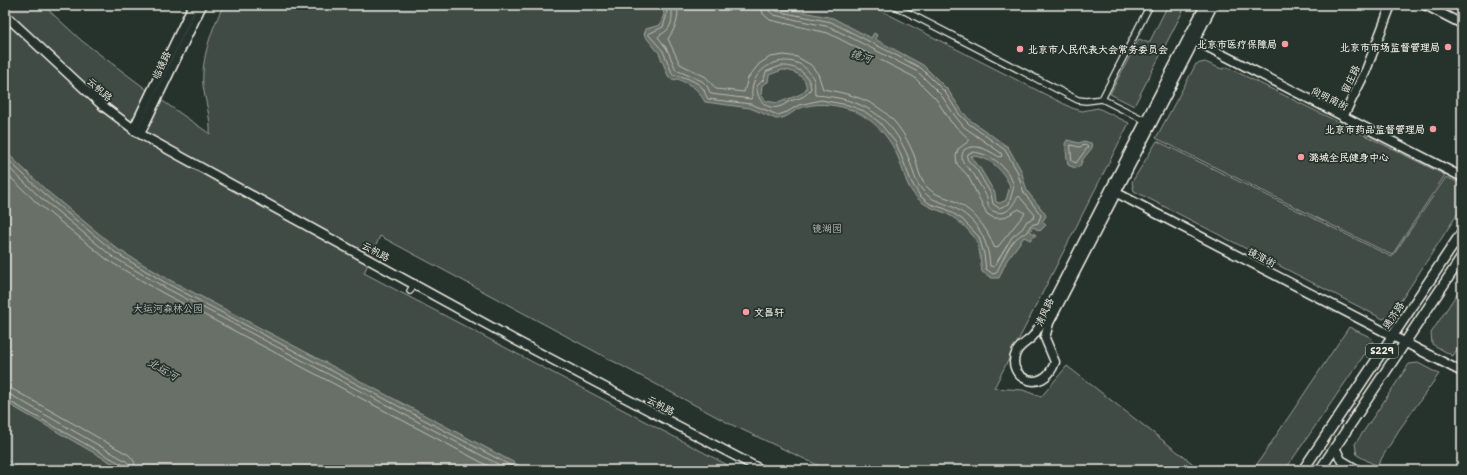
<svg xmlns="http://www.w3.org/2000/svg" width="1467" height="475" font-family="'Shantell Sans','LXGW WenKai TC',sans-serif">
	<rect width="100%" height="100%" fill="#26332d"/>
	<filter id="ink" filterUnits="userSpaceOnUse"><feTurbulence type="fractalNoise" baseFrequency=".025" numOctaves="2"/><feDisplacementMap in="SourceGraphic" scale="8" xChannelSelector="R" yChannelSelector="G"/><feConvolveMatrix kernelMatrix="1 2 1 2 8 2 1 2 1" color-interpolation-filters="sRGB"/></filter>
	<g filter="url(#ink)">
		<path fill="#414b45" stroke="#9a9e96" d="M5 5H43L82 41 154 95 210 134C211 117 205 101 203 85 201 59 212 27 224 5H870L1072 108 1082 111 1098 108 1129 123 994 388 1023 390 1041 397 1067 366 1201 470H828L730 424 380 236 364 273 737 470H21L5 459Z
			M1168 5H1186L1134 106 1110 94 1139 39 1149 43Z
			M1205 62 1222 69 1227 67 1445 175 1392 255 1156 138 1196 64Z
			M1157 141 1392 257 1446 177 1462 184V207L1391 316 1383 319 1134 191 1132 182Z
			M1462 286V341L1453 356 1432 344 1431 333Z
			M1349 327 1370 337 1373 342 1285 470H1253Z
			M1418 363 1439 374 1399 430 1377 466 1357 455 1355 444 1409 364Z"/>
		<path fill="#676f68" stroke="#9fa39b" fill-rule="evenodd" d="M662 5H769L833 18 871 38 874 33 877 35 875 39 923 65 948 90 962 111 970 120 1008 147 1021 170 1027 191 1044 212 1046 216 1042 222 1046 225 1040 231 1033 227 1030 231 1036 235 1030 240 1024 237 1007 260 999 278H992L982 272C980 262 981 249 975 239 969 229 955 217 943 212 931 208 921 204 913 193 906 184 904 173 900 162 891 138 874 118 849 109 833 104 814 102 798 109 791 113 785 119 776 119L750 108 705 102C695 86 695 88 678 79L673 80 669 78 659 53 644 35 646 29 660 25 664 14ZM782 70C793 70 808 77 806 89L801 94 778 103 766 101 761 95 762 85 768 82 769 75ZM971 156C989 156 1003 170 1010 186L1006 200 1000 203 996 202 995 193 980 168Z
			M1067 140 1079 143 1084 141 1091 143 1092 148 1083 159 1080 166 1075 168 1068 165 1065 144Z
			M5 151 47 191 119 250 168 279 528 470H124L5 402Z"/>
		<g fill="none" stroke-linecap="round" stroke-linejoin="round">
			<path stroke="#bcbdb5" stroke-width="1" d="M666 5 667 14 663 27 648 34 663 51 673 75C681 75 700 82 704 90 705 93 706 96 708 99L751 104 778 115 787 112 799 105 821 100 848 105 864 111 879 122 896 143 912 183 920 196 930 204 946 209 962 219 979 237 984 254 986 269 993 274 996 273C1003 261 1011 236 1026 233L1031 225 1038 223 1041 215 1024 193 1017 171 1005 150 968 123 959 114 945 92 921 68 831 22 776 11 773 5
				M671 5C673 14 673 25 666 31 663 34 660 34 658 37L667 49 676 70 702 81 707 86 711 94 751 99 752 97C748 63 797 46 813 78 816 84 814 89 815 95 861 98 892 115 909 159 913 170 915 183 924 192 931 200 939 201 948 205 975 216 988 237 990 266L994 267 1012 237 1022 229 1027 221 1034 218 1035 215 1019 196C1013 201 1011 216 996 212 986 210 989 202 986 195 982 188 977 180 973 173 970 169 965 167 963 162 961 158 962 154 964 150 976 142 989 151 999 157L1002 156 1001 153 964 127 955 116 941 95 918 72 830 27 774 15 769 11 767 5
				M677 5C680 19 675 28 668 39L680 64 706 77 716 89 744 92 748 78 759 64 770 57 784 55 797 57 811 65 818 74 823 89C869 97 895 109 914 155 918 166 919 180 928 188 935 195 942 196 950 199 971 208 987 226 994 247L997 248 1025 213 1019 209 1003 218H994L987 214 968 176 957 164 956 156 958 149 969 141V139L951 122 936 99 914 77 828 33 770 20 763 14 761 5
				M781 66C795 65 809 73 811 88 806 98 799 98 790 101 786 103 783 106 778 107 765 110 756 98 757 86L764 79 766 72Z
				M1071 145 1079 147 1085 145 1088 147 1076 163 1072 161Z
				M973 152C992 154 1008 167 1014 186L1009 204 999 208 993 204 991 194 977 170 967 159 968 154Z
				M5 157 44 194 116 253 166 283 519 470
				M5 164 41 198 113 257 164 287 509 470
				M5 172 37 203 109 261 161 292 496 470
				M5 388 14 390 129 455 134 461 136 470
				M5 394 11 395 126 461 130 465V470
				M5 399 123 465 125 470"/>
			<g stroke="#f4f1e8" stroke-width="8">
				<path id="street" d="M893 5 1078 100 1086 101 1102 99 1150 5
					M1102 99 1148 122
					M410 291 415 283"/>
			</g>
			<g stroke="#f4f1e8" stroke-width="11">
				<path id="secondary" d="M1205 5 1043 320C1040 325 1037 331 1033 336 1028 342 1019 345 1016 353 1005 377 1043 397 1055 362L1045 338 1049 323 1213 5
					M1425 5 1462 24
					M5 15 103 106 140 134 515 340 762 470
					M1190 38 1462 177
					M1343 117 1365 73 1391 5
					M133 130 193 5
					M140 134 202 5
					M1111 190 1462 372
					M1335 447 1341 460 1358 470"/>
			</g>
			<g stroke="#f4f1e8" stroke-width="12">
				<path id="primary" d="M1303 470 1462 232
					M1320 470 1462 257"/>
			</g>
			<use href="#street" stroke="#26332d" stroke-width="5.5"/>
			<use href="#secondary" stroke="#26332d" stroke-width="8"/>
			<use href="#primary" stroke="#26332d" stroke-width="9"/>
		</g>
	</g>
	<g fill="#ff9aa2" stroke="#26332d" stroke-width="1.5">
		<circle cx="1285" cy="44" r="4"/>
		<circle cx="1448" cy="47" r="4"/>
		<circle cx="1020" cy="49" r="4"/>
		<circle cx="1433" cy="129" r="4"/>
		<circle cx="1301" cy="157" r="4"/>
		<circle cx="746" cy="312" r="4"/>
	</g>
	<g text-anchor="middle" stroke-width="3.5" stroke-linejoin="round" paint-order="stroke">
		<rect fill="#26332d" stroke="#b6b8b0" stroke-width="1" x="1366" y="344" width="32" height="14" rx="3"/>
		<g font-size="9" font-weight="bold" fill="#f4f1e8">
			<text x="1382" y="354">S229</text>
		</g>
		<g font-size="10" font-weight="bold" fill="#f4f1e8" stroke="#26332d" text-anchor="end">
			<text x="1277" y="48">北京市医疗保障局</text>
			<text x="1440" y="51">北京市市场监督管理局</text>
			<text x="1028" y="53" text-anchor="start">北京市人民代表大会常务委员会</text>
			<text x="1425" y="133">北京市药品监督管理局</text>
			<text x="1309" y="161" text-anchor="start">潞城全民健身中心</text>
			<text x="754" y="316" text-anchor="start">文昌轩</text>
		</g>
		<g font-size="10" fill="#f4f1e8" stroke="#26332d">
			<text transform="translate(161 65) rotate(-65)" y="4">临镜路</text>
			<text transform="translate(1350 79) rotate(-65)" y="4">留庄路</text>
			<text transform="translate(100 89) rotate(42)" y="4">云帆路</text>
			<text transform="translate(1330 98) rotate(27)" y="4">尚明南街</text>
			<text transform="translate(376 251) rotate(28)" y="4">云帆路</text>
			<text transform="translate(1262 257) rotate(27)" y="4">镜澄街</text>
			<text transform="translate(1044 312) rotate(-66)" y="4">清风路</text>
			<text transform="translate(1393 315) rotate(-56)" y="4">通济路</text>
			<text transform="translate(661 405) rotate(28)" y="4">云帆路</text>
		</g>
		<g font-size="10" fill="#bebfb7" stroke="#26332d">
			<text x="827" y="232">镜湖园</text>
			<text x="168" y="312">大运河森林公园</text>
		</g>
		<g font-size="11" font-style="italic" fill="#bcbdb5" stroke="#26332d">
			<text transform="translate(861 56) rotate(18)" y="4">镜河</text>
			<text transform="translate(163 369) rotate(30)" y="4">北运河</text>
		</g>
	</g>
	<rect width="1467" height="475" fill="none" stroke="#26332d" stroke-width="20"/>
	<rect x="10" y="10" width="1447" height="455" fill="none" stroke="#f4f1e8" stroke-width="1.5" filter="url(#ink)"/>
</svg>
